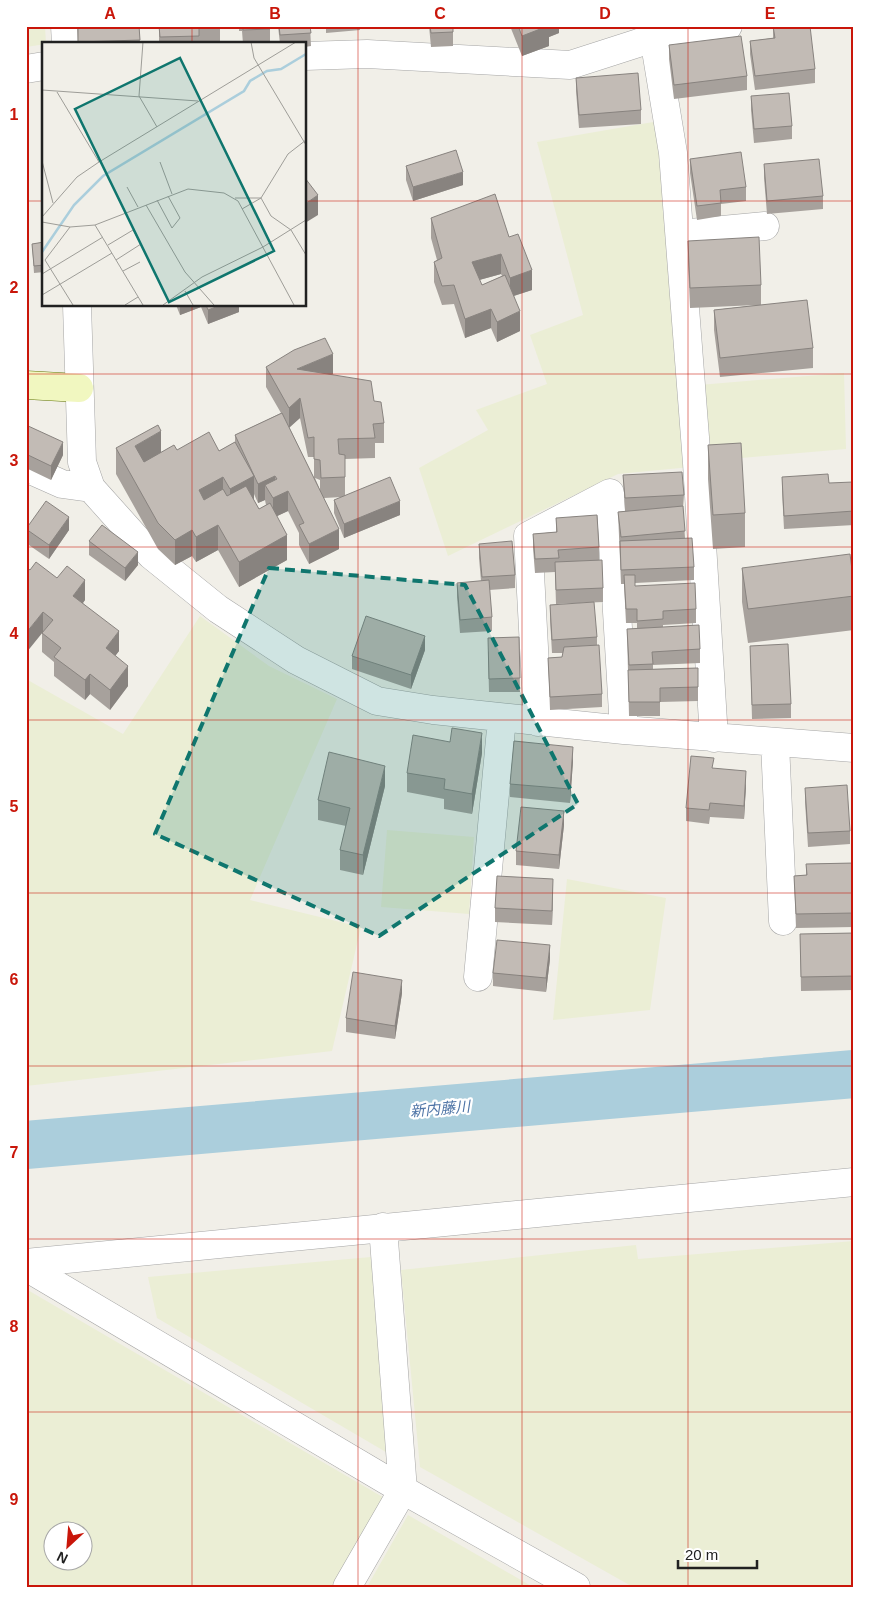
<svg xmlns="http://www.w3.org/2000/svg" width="880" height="1613" font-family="Helvetica,'Noto Sans JP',sans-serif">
	<rect width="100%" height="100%" fill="#f1efe8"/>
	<path fill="#ebeed5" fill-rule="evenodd" d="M26 26H45L46 44 26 47Z
		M659 121 691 467 618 474 448 556 419 468 488 430 476 410 547 384 530 335 583 315 537 142Z
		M844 373 846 449 707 461 699 385Z
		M200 616 269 666 337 699 250 900 361 927 332 1051 26 1086V679L123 734Z
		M387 830 474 837 469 914 381 907Z
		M567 879 666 898 650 1010 553 1020Z
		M854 1241V1587H633L420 1467 401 1270 636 1245 638 1259Z
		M371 1257 391 1455 157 1318 148 1277Z
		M26 1289 386 1499 333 1587H26ZM52 1530H82V1560H52Z
		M408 1515 533 1587H367Z"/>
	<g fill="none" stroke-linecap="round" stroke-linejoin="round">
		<path stroke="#abcedc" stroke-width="48" d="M26 1145 854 1074"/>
		<g stroke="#a5a5a5" stroke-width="29">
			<path id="street" d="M65 26 66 44
				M649 26 654 38 673 153 697 463 714 738
				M305 56 367 54 570 65 654 38 728 26
				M26 69 44 66
				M680 234 765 226
				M77 305 82 462 91 488 151 555 218 609 296 660 377 701 433 710 624 730 854 748
				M26 468 62 484 91 488
				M538 722 528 536 610 493 624 730
				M775 743 783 921
				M478 977 502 718
				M26 1263 854 1182
				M26 1267 403 1490 576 1587
				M347 1587 403 1490 383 1227"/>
		</g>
		<g stroke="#63760a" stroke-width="29">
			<path id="secondary" d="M26 385 79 388"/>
		</g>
		<use href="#street" stroke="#fff" stroke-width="28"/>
		<use href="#secondary" stroke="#f1f7c0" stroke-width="28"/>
	</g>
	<path fill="#a7a19c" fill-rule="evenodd" d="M77 26H139L140 44H78Z
		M159 26H220V44H159Z
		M239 26H270V42L243 44 242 31H239Z
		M278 26H310L311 46 305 47V44H280Z
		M326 26H360V30L326 33Z
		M429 26H453V46L431 47Z
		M510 26H559V33L549 37V46L522 56Z
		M773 26 815 69V83L755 90 750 54V41L773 38Z
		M669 45 747 76V90L674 99 669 59Z
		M576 78 641 110V124L579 128 576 91Z
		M751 96 792 126V139L754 143 751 110Z
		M690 159 746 187V201L721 204V216L697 220 690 173Z
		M764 164 823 196V209L767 214 764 178Z
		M406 166 463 185 413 201 406 180Z
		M431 218 509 237 532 290 514 296 520 331 497 342 491 328 465 338 454 304 442 305 434 282V262L437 260 431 238ZM501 274 502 276 482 285 479 280Z
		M688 241 761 285V305L813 348V368L720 377 714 330V310L757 305 690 308 688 260Z
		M44 242V272L34 273 32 244Z
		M176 305H239V312L208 324 201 307 180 315Z
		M266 367 333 374 332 375 374 401 384 423V443H375V458L345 459V495L400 515 344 538 334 513V500L342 497 324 498 339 549 309 564 299 545V533L288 511 277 516 287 560 239 587 218 550 196 562 192 556 175 565 158 549 116 474V448L161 452 177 450 219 451 235 442V435L281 413 266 387ZM300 418 308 457H314V478L289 427ZM315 478 320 480V490ZM254 494 258 503 265 500 266 505 259 509 254 500Z
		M26 425 63 455 51 480 26 468Z
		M708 445 745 513V547L713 549 708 479Z
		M623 475 684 495 683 508 685 538 694 567V580L635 583V586L696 609V623L663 625V627L700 649V663L653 665V669L698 668V701L660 702V716H629L627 629H637V623H626L624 584H621L618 512 625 511Z
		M782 477 829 483 854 485V525L784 529 782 491Z
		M556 518 599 547V560L603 588V602L556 604 555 572 535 573 533 548V534L556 532Z
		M26 529 69 530 49 559 26 543Z
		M89 541 138 565 125 581 89 555Z
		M479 544 515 575V588L489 590 492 617V631L460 633 457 597V583L481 581 479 558Z
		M742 568 854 586V630L748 643 742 602Z
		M30 570 85 600 83 603 119 651 115 656 128 686 110 710 90 694 85 700 54 676V662L42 652V633Z
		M550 605 597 637V646L602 694V707L550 710 548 658 562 657 563 653H552L550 619Z
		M519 637 520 692H489L488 652Z
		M750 646 791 704V718L752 719Z
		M425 650 411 689 352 669V656Z
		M482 753 472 814 444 809V799L407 792V773Z
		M573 761 570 803 510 797V784Z
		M714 769 746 785 744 819 710 817 709 824 686 821V808Z
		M385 786 363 875 340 870V850L346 826 318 820V800Z
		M805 788 850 831V844L808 847 805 802Z
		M564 825 559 869 516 865V851Z
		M854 863V927L796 928 794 876 806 875V864Z
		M553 893 552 925 495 922V908Z
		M854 933V990L801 991 800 934Z
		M550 959 546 992 493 986V973Z
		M402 993 395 1039 346 1032V1018Z"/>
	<path fill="#88837f" d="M546 26H559V33L549 37V46L522 56V36Z
		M587 26H595L587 29Z
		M463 172V185L413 201V187Z
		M318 195V215L305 223V204Z
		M501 254V274L472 282V262Z
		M532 270V290L510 297V278Z
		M180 305H201V307L180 315Z
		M221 305H239V312L208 324V310Z
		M491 309V328L465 338V319Z
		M520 311V331L497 342V322Z
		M333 354V374L297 388V369Z
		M300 398V418L289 428V408Z
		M161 431V456L135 471V446Z
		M63 442V455L51 480V466Z
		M254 476V501L230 514V489Z
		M275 476V495L265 485V500L258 503V484Z
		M223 477V502L199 515V490Z
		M29 484V504L26 505V485Z
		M288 491V511L273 518V498Z
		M400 501V515L344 538V524Z
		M69 517V530L49 559V545Z
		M218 525V550L196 562V537Z
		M339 529V549L309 564V544Z
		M192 530V556L175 565V540Z
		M287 535V560L239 587V562Z
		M138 552V565L125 581V568Z
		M85 580V600L73 616V596Z
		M43 612V632L26 653V633Z
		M119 631V651L106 668V648Z
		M425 636V650L411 689V675Z
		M128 666V686L110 710V690Z
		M90 674V694L85 700V680Z
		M482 733V753L472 814V794Z
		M573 747V761L570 803V789Z
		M385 766V786L363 875V855Z
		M746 771V785L744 819V806Z
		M564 811V825L559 869V855Z
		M553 879V893L552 925V911Z
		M550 945V959L546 992V978Z
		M402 980V993L395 1039V1026Z"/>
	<path fill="#c2bbb5" stroke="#88837f" d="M78 26H139L140 40 78 42Z
		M159 26H199V36L160 37Z
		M243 26H270V29L243 30Z
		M279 26H310L311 33 280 35Z
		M430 26H453V32L431 33Z
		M518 26H548L522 36Z
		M773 26H810L815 69 755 76 750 41 775 38Z
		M741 36 747 76 674 85 669 45Z
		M638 73 641 110 579 115 576 78Z
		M789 93 792 126 754 129 751 96Z
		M456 150 463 172 413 187 406 166Z
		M741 152 746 187 720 190 721 203 697 206 690 159Z
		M819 159 823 196 767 201 764 164Z
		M305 178 318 195 305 204Z
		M495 194 509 237 518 234 532 270 510 278 501 254 472 262 482 285 505 275 520 311 497 322 491 309 465 319 454 285 442 286 434 262 442 258 431 218Z
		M759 237 761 285 690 288 688 241Z
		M44 242V265L34 266 32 244Z
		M807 300 813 348 720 358 714 310Z
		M206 305H221L208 310Z
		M325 338 333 354 297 369 371 381 374 401 381 402 384 423 373 424 375 438 338 439 339 454 345 455V477L321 478 320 460 314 459V437L308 438 300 398 289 408 266 367 294 350Z
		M282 413 339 529 309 544 299 525 304 523 288 491 273 498 265 485 277 479 275 476 258 484 235 435Z
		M26 425 63 442 51 466 26 454Z
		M158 425 161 431 135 446 144 462 174 445 177 450 209 432 219 451 235 442 254 476 230 489 223 477 199 490 204 500 223 489 227 496 246 486 259 509 270 503 287 535 239 562 218 525 196 537 192 530 175 540 158 523 116 448Z
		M741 443 745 513 713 515 708 445Z
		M682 472 684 495 625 498 623 475Z
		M828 474 829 483 853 482 854 511 784 516 782 477Z
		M390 477 400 501 344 524 334 500Z
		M26 479 29 484 26 485Z
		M46 501 69 517 49 545 26 529Z
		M683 506 685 531 621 537 618 512Z
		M597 515 599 547 558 550 559 558 535 559 533 534 557 532 556 518Z
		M102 525 138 552 125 568 89 541Z
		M692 538 694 567 621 570 620 541Z
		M512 541 515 575 482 577 479 544Z
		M850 554 854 586V596L748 609 742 568Z
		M602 560 603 588 556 590 555 562Z
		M36 562 57 578 67 566 85 580 73 596 119 631 106 648 128 666 110 690 90 674 85 680 54 657 61 648 42 633 53 620 43 612 26 633V567L30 570Z
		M624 575H635V586L695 583 696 609 663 611V619L637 621V609H626Z
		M489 580 492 617 460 620 457 583Z
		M594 602 597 637 552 640 550 605Z
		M366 616 425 636 411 675 352 656Z
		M699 625 700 649 652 652 653 664 629 665 627 629Z
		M519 637 520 678 489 679 488 638Z
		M788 644 791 704 752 705 750 646Z
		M599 645 602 694 550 697 548 658 562 657 564 647Z
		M698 668V687L660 688V702H629L628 670Z
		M452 728 482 733 472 794 444 789 445 779 407 773 413 735 450 742Z
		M514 741 573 747 570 789 510 784Z
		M329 752 385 766 363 855 340 850 350 808 318 800Z
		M691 756 714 758 712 768 746 771 744 806 710 803 709 810 686 808Z
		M847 785 850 831 808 833 805 788Z
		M521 807 564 811 559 855 516 851Z
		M854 863V913L796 914 794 876 807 875 806 864Z
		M497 876 553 879 552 911 495 908Z
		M854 933V976L801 977 800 934Z
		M497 940 550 945 546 978 493 973Z
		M353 972 402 980 395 1026 346 1018Z"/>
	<path fill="#0f766e" fill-opacity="0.2" stroke="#0f766e" stroke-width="4" stroke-dasharray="10 6" stroke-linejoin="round" d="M269 568 465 585 578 804 379 936 155 834Z"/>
	<path fill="none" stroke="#c9160a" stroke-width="1" stroke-opacity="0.55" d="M192 26V44M358 26V1587M522 26V1587M688 26V1587M26 201H44M305 201H854M192 305V1587M26 374H854M26 547H854M26 720H854M26 893H854M26 1066H854M26 1239H854M26 1412H854"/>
	<g text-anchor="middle" stroke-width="4.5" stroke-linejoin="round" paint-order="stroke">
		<g font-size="15" font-style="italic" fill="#4e74a6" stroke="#fff">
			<text transform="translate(440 1109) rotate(-5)" y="5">新内藤川</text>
		</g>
	</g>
	<g transform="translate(42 42)">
		<rect width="264" height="264" fill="#f1efe8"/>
		<path fill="none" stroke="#abcedc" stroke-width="2.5" d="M0 210 32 163 61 134 202 49 208 39 225 29 239 27 264 12"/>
		<path fill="none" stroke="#9e9d98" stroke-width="1" d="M101 0 97 54 115 85M209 0 212 16 264 103M0 48 156 59M15 50 57 120M0 119 11 161M118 120 130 152M85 145 96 165M193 156H219L229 174 249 188 264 213M115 158 130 186 138 176 126 154M104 163 143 230 172 263M200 167 219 156 246 112 264 98M0 175 35 135 57 120 254 0M0 180 28 185 53 183 146 147 182 151 196 159 252 263M53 183 101 263M28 185 3 218 31 263M66 203 91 188 99 202 74 218M81 229 98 220M0 232 61 195M143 249 151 263M0 253 70 211M83 263 96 255M121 263 160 235 221 205 264 178"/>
		<path fill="#0f766e" fill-opacity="0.15" stroke="#0f766e" stroke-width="2.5" d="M138 16 232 209 127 260 33 67Z"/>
		<rect width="264" height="264" fill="none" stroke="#212121" stroke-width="2.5"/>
	</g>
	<rect width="880" height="1613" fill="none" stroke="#ffffff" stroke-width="55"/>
	<g transform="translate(68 1546) rotate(206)"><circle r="24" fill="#ffffff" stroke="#a6a6a6"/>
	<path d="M0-4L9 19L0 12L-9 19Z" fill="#c9160a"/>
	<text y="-8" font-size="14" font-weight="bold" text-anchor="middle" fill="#212121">N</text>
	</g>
	<path d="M678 1560v8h79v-8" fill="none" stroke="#212121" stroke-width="2.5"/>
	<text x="685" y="1560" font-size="15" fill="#212121" stroke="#ffffff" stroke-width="4" paint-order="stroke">20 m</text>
	<rect x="28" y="28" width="824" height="1558" fill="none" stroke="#c9160a" stroke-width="2"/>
	<g font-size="16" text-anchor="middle" font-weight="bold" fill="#c9160a">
		<text x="110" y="19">A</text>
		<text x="275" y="19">B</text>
		<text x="440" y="19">C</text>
		<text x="605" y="19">D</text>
		<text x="770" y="19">E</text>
		<text x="14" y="120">1</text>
		<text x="14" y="293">2</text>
		<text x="14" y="466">3</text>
		<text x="14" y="639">4</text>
		<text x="14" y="812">5</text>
		<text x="14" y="985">6</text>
		<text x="14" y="1158">7</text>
		<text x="14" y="1332">8</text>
		<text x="14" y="1505">9</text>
	</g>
</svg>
